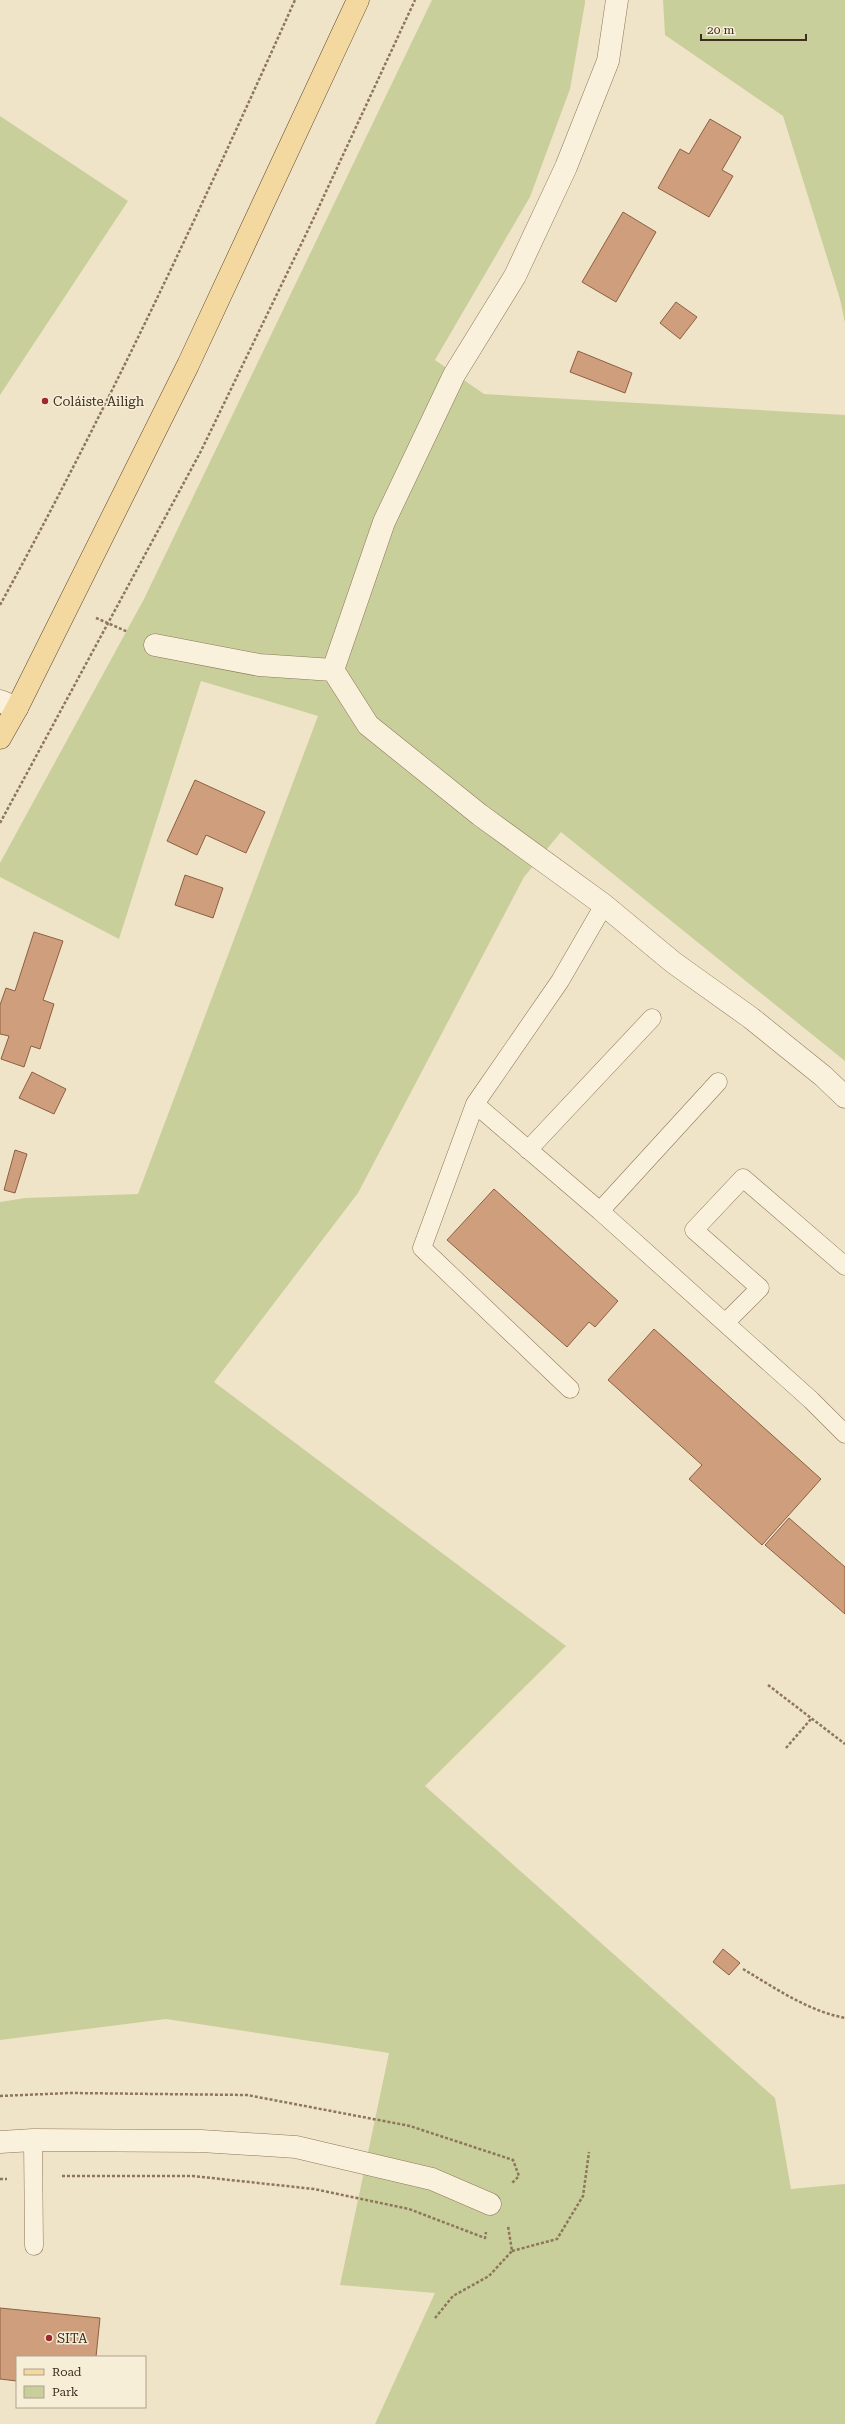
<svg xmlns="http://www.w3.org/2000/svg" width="845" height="2424" font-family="'Roboto Serif',serif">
	<rect width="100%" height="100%" fill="#f0e4c8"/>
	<path fill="#c9cf9b" d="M432 0H585V3L570 89 530 197 435 360 484 394 845 415V1061L561 832 524 877 358 1193 214 1382 566 1646 425 1786 775 2098 791 2189 845 2184V2424H375L435 2293 340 2285 389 2053 166 2019 0 2040V1202L25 1198 138 1194 318 716 201 681 119 939 0 877V863L144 599Z
		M663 0H845V323L840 299 783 116 665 35Z
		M0 116 128 201 0 395Z"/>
	<path fill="#cf9f7d" stroke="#8d5f41" d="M710 119 741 137 722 170 733 176 709 217 658 188 680 149 689 154Z
		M623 212 656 232 616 302 582 282Z
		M676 302 697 317 680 339 660 323Z
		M578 351 632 373 625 393 570 372Z
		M195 780 265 812 246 853 206 835 197 855 167 841Z
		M185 875 223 888 213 918 175 905Z
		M34 932 63 941 43 1000 54 1004 40 1049 31 1046 24 1067 1 1059 9 1036 0 1034V1005L6 988 15 991Z
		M32 1072 66 1089 54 1114 19 1098Z
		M15 1150 27 1154 15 1193 4 1190Z
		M494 1189 618 1301 595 1327 589 1322 567 1347 447 1240Z
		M654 1329 821 1479 762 1545 689 1479 702 1465 608 1380Z
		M789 1518 845 1567V1614L765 1545Z
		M723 1949 740 1963 729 1975 713 1962Z
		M0 2308 100 2318 96 2357H17V2381L0 2379Z"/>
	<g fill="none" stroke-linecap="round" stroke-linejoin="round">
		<g stroke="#8d765c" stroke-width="19">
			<path id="service" d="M475 1104 600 1211 811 1400 845 1434
				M528 1150 652 1018
				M600 1211 718 1082
				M725 1323 760 1288 694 1230 743 1178 845 1266
				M570 1389 422 1248 475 1104 560 981 604 905
				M33 2140 34 2246"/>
		</g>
		<g stroke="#8d765c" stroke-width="23">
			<path id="minor" d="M617 0 608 61 566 167 515 276 454 375 384 522 333 670 368 725 480 815 604 905 674 963 751 1018 823 1076 845 1097
				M155 645 259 665 333 670
				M0 2142 33 2140 201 2141 296 2147 432 2179 490 2204"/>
		</g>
		<g stroke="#8d765c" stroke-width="23">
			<path id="tertiary" d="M0 701 17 708"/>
		</g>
		<g stroke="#5b4430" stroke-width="23">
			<path id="primary" d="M0 738 17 708 188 365 358 0"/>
		</g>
		<path stroke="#8d765c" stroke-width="2.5" stroke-dasharray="3 2" stroke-linecap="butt" d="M0 605C108 408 203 205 295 0
			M96 618 128 632
			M0 823 201 451 310 226 415 0
			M768 1685 845 1744
			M786 1748 811 1719
			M743 1969C775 1988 808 2011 845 2018
			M0 2096 70 2093 247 2095 410 2126 513 2160 519 2176 511 2184
			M62 2176H193L314 2189 409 2209 485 2238 486 2232
			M0 2179H7
			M512 2251 557 2239 583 2196 589 2152
			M435 2318 453 2296 489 2276 512 2251 508 2226"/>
		<use href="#service" stroke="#faf1dc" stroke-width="18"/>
		<use href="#minor" stroke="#faf1dc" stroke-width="22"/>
		<use href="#tertiary" stroke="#faf1dc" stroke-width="22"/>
		<use href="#primary" stroke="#f3d9a0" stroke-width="22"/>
	</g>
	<g fill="#9e2a2b" stroke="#f7eed8" stroke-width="1.5">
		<circle cx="45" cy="401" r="4"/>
		<circle cx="49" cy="2338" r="4"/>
	</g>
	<g text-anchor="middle" stroke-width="3" stroke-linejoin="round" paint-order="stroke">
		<g font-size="13" fill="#3d2e20" stroke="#f7eed8" text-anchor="start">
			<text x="53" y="406">Coláiste Ailigh</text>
			<text x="57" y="2343">SITA</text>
		</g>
	</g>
	<rect x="16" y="2356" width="130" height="52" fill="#f7eed8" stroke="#ada18e"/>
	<rect x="24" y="2369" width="20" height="6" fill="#f3d9a0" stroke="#ada18e"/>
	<text x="52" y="2376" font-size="12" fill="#3d2e20">Road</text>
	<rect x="24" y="2386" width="20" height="12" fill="#c9cf9b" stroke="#ada18e"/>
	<text x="52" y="2396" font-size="12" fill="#3d2e20">Park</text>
	<path d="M701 34v6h105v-6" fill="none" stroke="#3d2e20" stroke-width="2"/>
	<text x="707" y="34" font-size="12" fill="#3d2e20" stroke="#f7eed8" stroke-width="3" paint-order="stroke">20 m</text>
</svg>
